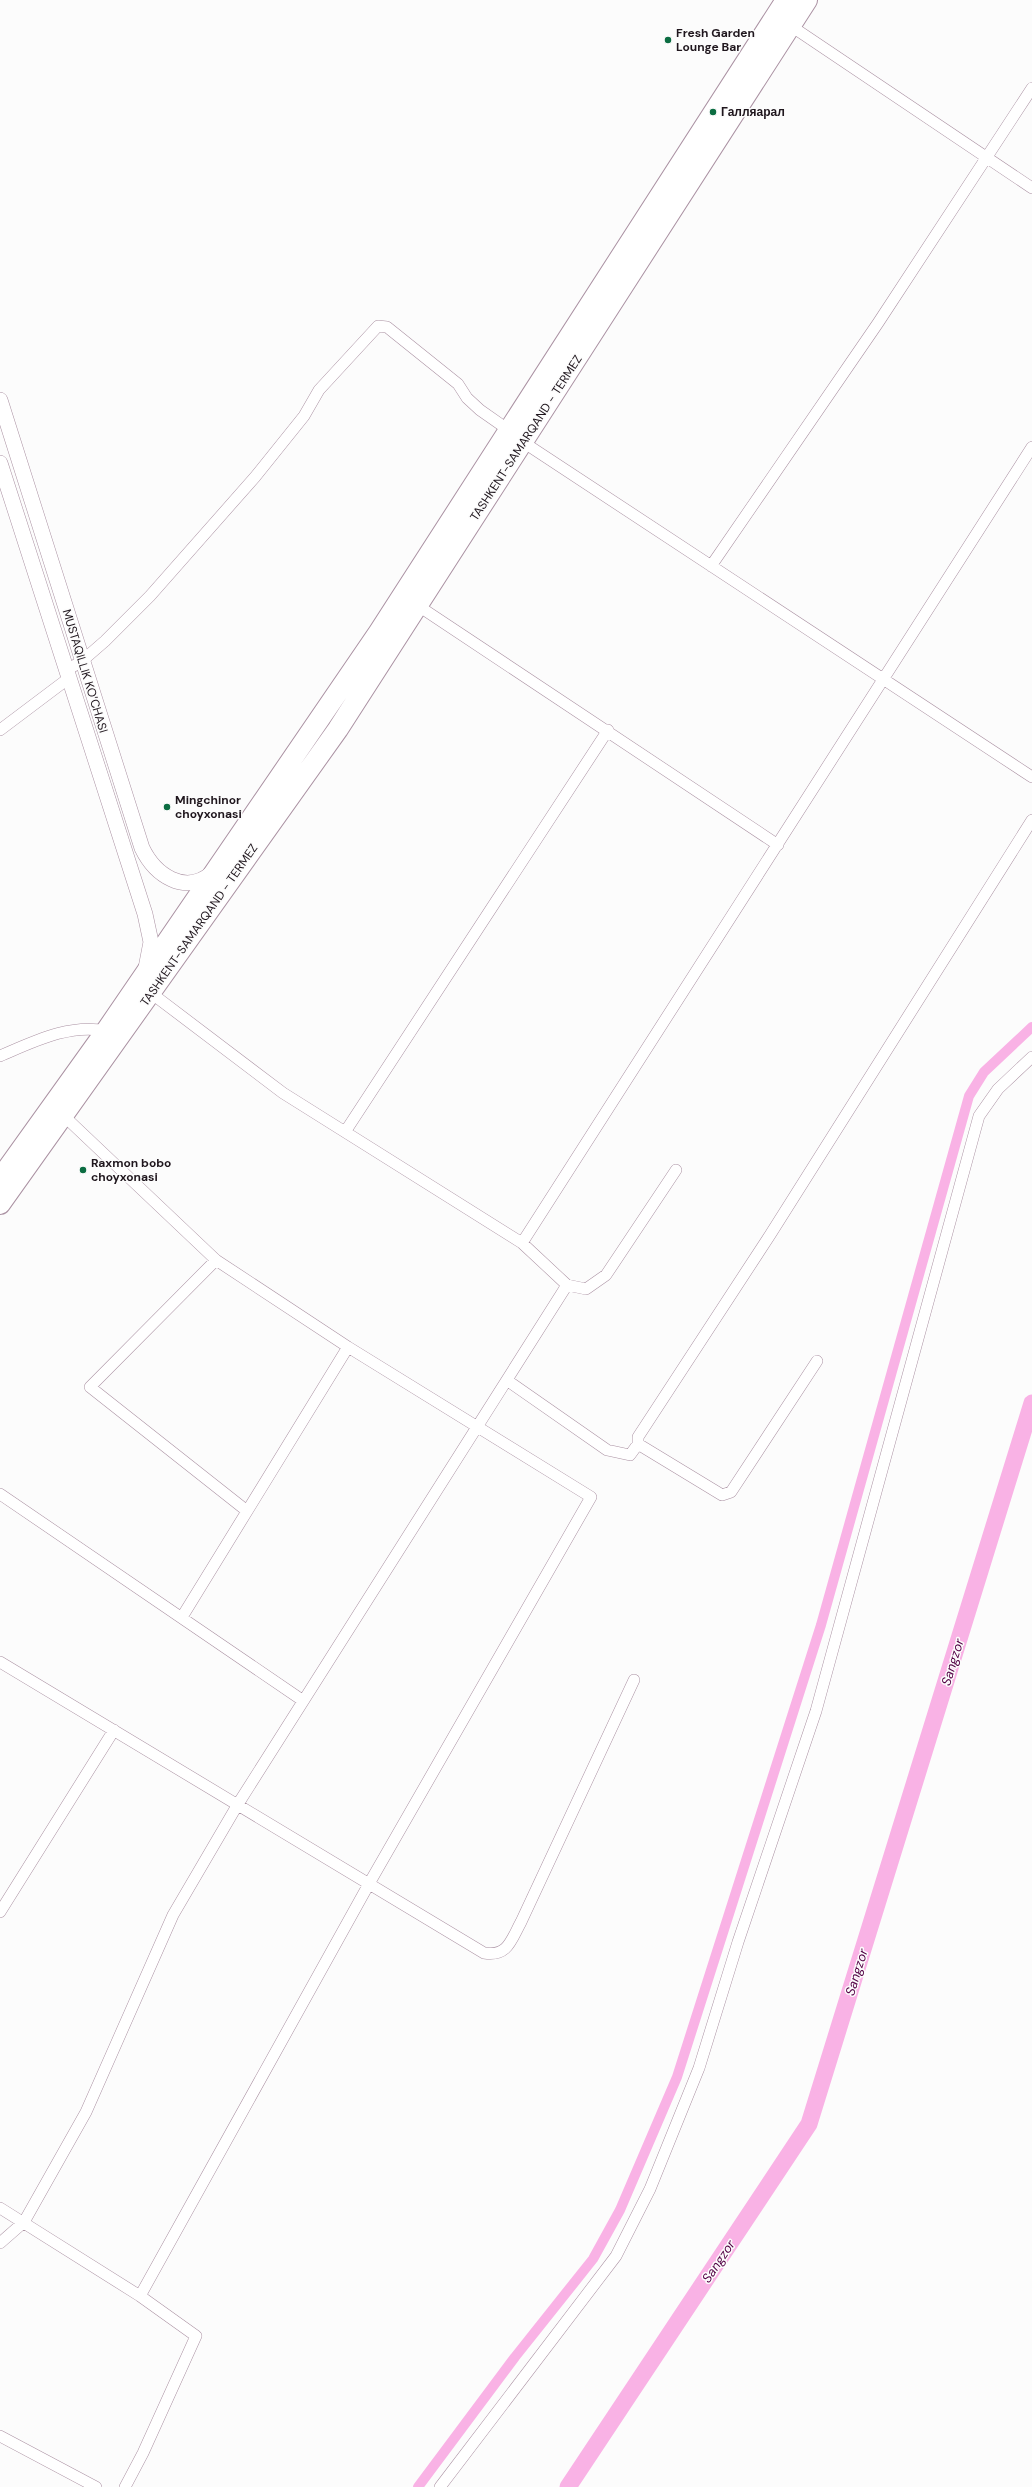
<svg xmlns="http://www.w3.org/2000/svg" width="1032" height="2487" font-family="'DM Sans',sans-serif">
	<rect width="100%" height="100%" fill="#fcfcfc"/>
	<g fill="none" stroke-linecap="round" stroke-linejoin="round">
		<path stroke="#f9b2e5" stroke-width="10" d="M418 2487 515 2357 593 2259 620 2210 677 2077 821 1625 969 1096 984 1072 1032 1027"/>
		<path stroke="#f9b2e5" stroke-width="17" d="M568 2487 809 2124 1032 1403"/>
		<g stroke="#ab92a3" stroke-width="12">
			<path id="street" d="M791 26 1032 188
				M523 442 1032 777
				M711 566 878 323 1032 88
				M417 605 778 845
				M67 670 82 661 105 641 150 596 255 477 304 416 319 390 378 326 387 327 458 384 467 398 480 410 510 431
				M0 730 69 678
				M0 1056C33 1042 70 1023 106 1031
				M64 1116 216 1260 348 1347 591 1497 370 1882 140 2296
				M345 1132 608 730
				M522 1243 1032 447
				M216 1260 90 1387 247 1511
				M567 1285 586 1289 606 1275 676 1170
				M817 1361 731 1492 722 1495 638 1444V1437L770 1235 1032 820
				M508 1381 607 1450 630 1455 638 1444
				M0 1494 302 1700
				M182 1617 348 1347
				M0 1662 484 1953C508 1957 511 1940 521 1922L634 1680
				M0 1912 114 1730
				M0 2208 140 2296 196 2336 143 2453 125 2487
				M0 2243 24 2222 86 2112 173 1915 238 1804 567 1285 522 1243 283 1093 151 993
				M0 2436 96 2487
				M440 2487 616 2256 650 2189 699 2068 738 1942 816 1711 979 1116 998 1089 1032 1057"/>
		</g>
		<g stroke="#ab92a3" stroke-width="16">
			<path id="secondary" d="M0 400 142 848C155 875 185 896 212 873
				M0 463 145 914 151 942 146 968"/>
		</g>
		<g stroke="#ab92a3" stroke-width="22">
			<path id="highway" d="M0 1179 106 1031 379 632 786 0
				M0 1204 338 729 807 0"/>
		</g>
		<use href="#street" stroke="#fff" stroke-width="11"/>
		<use href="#secondary" stroke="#fff" stroke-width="15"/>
		<use href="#highway" stroke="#fff" stroke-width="20"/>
	</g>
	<g fill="#0c6d42" stroke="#fcfcfc" stroke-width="1.5">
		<circle cx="668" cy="40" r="4"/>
		<circle cx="713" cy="112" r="4"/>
		<circle cx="167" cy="807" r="4"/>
		<circle cx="83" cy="1170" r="4"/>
	</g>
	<g text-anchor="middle" stroke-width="3" stroke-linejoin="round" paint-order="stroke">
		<g font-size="12" font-weight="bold" fill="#1f161d" stroke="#fcfcfc" text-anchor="start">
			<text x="676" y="37">Fresh Garden<tspan x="676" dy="14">Lounge Bar</tspan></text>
			<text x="721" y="116">Галляарал</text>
			<text x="175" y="804">Mingchinor<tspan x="175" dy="14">choyxonasi</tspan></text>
			<text x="91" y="1167">Raxmon bobo<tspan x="91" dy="14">choyxonasi</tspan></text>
		</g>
		<g font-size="12" fill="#1f161d" stroke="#fcfcfc">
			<text transform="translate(526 438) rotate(-57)" y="4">TASHKENT-SAMARQAND - TERMEZ</text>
			<text transform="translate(85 671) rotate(73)" y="4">MUSTAQILLIK KO’CHASI</text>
			<text transform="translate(199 925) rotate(-55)" y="4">TASHKENT-SAMARQAND - TERMEZ</text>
		</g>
		<g font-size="13" font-style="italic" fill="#530045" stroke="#fcfcfc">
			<text transform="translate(952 1662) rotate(-73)" y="5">Sangzor</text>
			<text transform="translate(856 1972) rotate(-73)" y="5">Sangzor</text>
			<text transform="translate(718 2261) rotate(-56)" y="5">Sangzor</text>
		</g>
	</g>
</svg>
